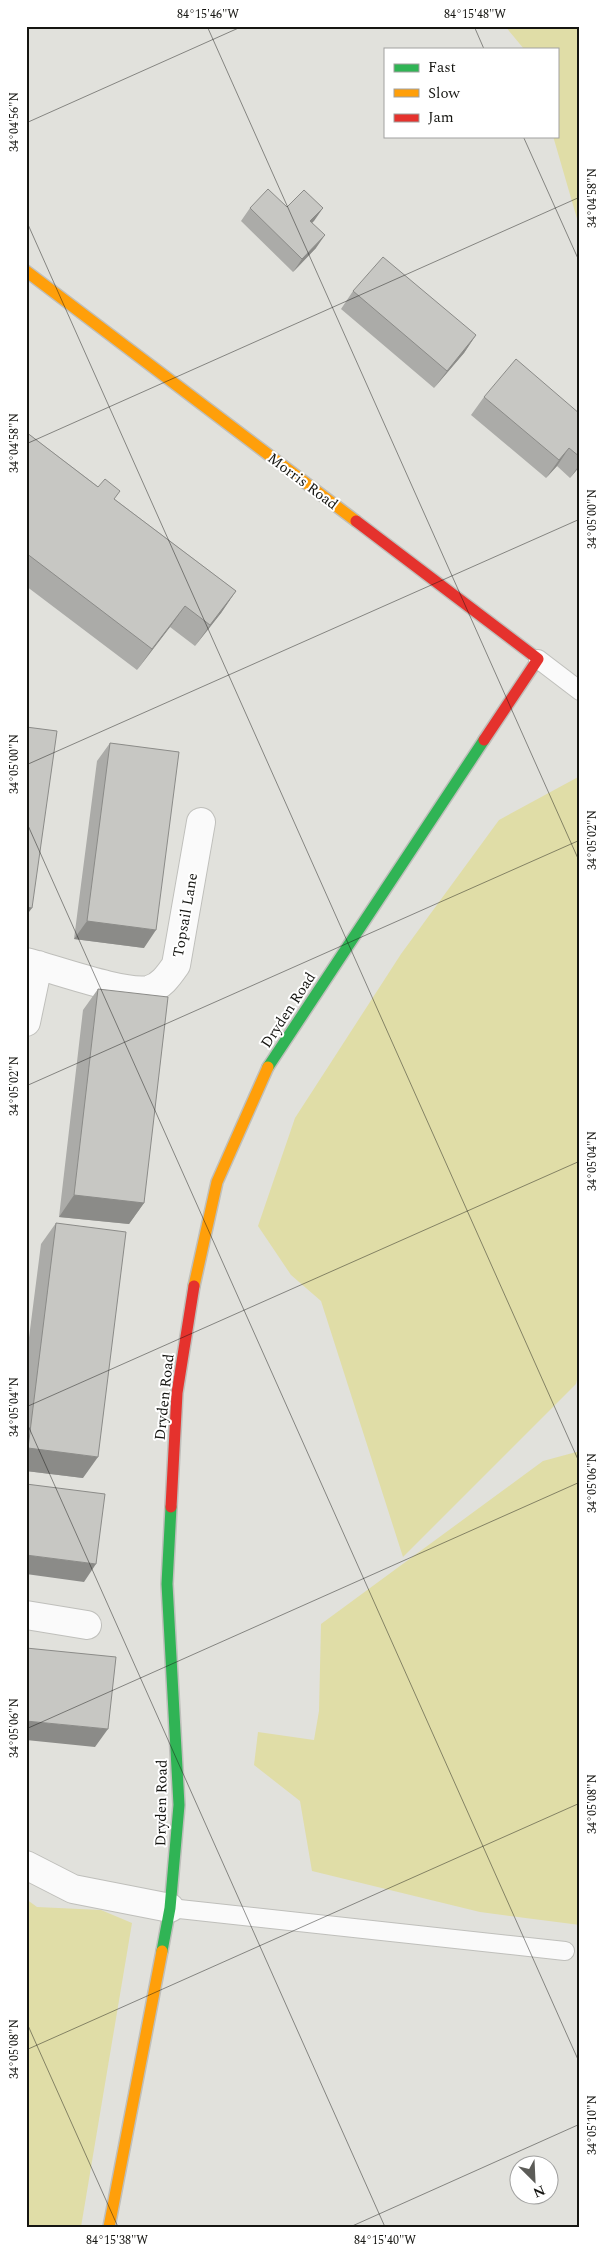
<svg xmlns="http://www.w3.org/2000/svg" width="606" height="2253" font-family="Spectral,serif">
	<rect width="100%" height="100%" fill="#e1e1dc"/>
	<path fill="#e0dda7" d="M505 26H580V229L553 136H557V49H524Z
		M580 776V1367L576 1384 403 1557 321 1301 291 1275 258 1226 295 1118 401 954 499 820Z
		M580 1451V1925L480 1912 312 1871 300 1801 254 1765 258 1732 314 1740 319 1711 321 1624 543 1461Z
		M26 1899 37 1907 101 1910 132 1923 81 2227H26Z"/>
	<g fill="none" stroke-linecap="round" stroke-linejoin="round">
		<g stroke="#bfbfbb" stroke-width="20">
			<path id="lane" d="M538 659 580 691
				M170 1908 565 1951"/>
		</g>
		<g stroke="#bfbfbb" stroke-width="30">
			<path id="street" d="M26 962C55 969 122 994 148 990 161 987 169 975 176 965L201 822
				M26 1022 38 965
				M26 1615 87 1625
				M26 1865 73 1889 170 1908"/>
		</g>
		<g stroke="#bfbfbb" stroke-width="14">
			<path id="fast" d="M268 1067 484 740
				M162 1951 170 1908 179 1805 167 1584 171 1507"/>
		</g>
		<g stroke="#bfbfbb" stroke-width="14">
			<path id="slow" d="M26 271 356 521
				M194 1286 217 1182 268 1067
				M109 2227 162 1951"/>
		</g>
		<g stroke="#bfbfbb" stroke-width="14">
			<path id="jam" d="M356 521 538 659 484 740
				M171 1507 177 1393 194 1286"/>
		</g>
		<use href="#lane" stroke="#fafafa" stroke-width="18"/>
		<use href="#street" stroke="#fafafa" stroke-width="28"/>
		<use href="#fast" stroke="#30b455" stroke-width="11"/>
		<use href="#slow" stroke="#ff9f0a" stroke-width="11"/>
		<use href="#jam" stroke="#e5322d" stroke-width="11"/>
	</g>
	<path fill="#ababa8" d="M287 207 323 208 312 222 316 248 293 272 241 221 250 208Z
		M353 291 476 335 464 353 434 388 341 309Z
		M484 397 580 414V466L570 478 557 466 546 478 471 415Z
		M26 432 236 591 221 613 195 646 170 627 137 670 26 586Z
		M110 743 144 948 74 939 97 761Z
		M98 989 144 1203 129 1224 59 1217 83 1010Z
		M56 1223 83 1478 26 1471V1361L41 1244Z"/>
	<path fill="#8b8b88" d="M323 208 314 221 301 234 310 221Z
		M325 235 316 248 293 272 302 259Z
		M476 335 464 353 434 388 447 371Z
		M569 448 557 466 546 478 559 460Z
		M580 464V466L570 478Z
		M236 591 221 613 195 646 210 625Z
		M185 606 170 627 137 670 152 649Z
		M26 907 32 908 26 916Z
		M87 921 156 930 144 948 74 939Z
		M74 1195 144 1203 129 1224 59 1217Z
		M28 1448 98 1457 83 1478 26 1471V1450Z
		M26 1555 96 1564 84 1582 26 1574Z
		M26 1721 108 1729 95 1747 26 1740Z"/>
	<path fill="#c7c7c3" stroke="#8b8b88" d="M268 189 287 207 304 190 323 208 310 221 325 235 302 259 250 208Z
		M383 257 476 335 447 371 353 291Z
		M516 359 580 414V457L569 448 559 460 484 397Z
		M26 432 98 487 105 479 120 491 114 499 236 591 210 625 185 606 152 649 26 553Z
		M26 727 57 731 32 908 26 907Z
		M110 743 179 752 156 930 87 921Z
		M98 989 168 997 144 1203 74 1195Z
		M56 1223 126 1232 98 1457 28 1448Z
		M26 1484 105 1494 96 1564 26 1555Z
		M26 1648 116 1657 108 1729 26 1721Z"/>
	<path fill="none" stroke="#151511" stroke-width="1" stroke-opacity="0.45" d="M207 26 580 863M474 26 484 49M26 123 243 26M523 136 580 263M26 220 580 1464M26 444 580 197M26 765 580 519M26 821 580 2064M26 1086 580 840M26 1407 580 1161M26 1421 385 2227M26 1729 580 1482M26 2021 118 2227M26 2050 580 1803M350 2227 580 2124"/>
	<g text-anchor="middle" stroke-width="4" stroke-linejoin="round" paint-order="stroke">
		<g font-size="15" fill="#151511" stroke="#fff">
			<text transform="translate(303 481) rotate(37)" y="5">Morris Road</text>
			<text transform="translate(185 915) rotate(-80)" y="5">Topsail Lane</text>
			<text transform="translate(288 1010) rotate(-57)" y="5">Dryden Road</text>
			<text transform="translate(164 1397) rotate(-84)" y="5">Dryden Road</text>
			<text transform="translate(161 1803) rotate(-89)" y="5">Dryden Road</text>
		</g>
	</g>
	<rect width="606" height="2253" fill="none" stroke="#ffffff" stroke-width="55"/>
	<rect x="384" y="48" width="175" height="90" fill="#ffffff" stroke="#a1a1a0"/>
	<rect x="394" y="64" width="25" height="8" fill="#30b455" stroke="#a1a1a0"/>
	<text x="428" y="72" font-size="15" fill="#151511">Fast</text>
	<rect x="394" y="89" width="25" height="8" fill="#ff9f0a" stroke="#a1a1a0"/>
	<text x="428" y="98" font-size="15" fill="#151511">Slow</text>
	<rect x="394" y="114" width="25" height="8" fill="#e5322d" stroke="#a1a1a0"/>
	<text x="428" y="122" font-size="15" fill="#151511">Jam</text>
	<g transform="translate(534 2180) rotate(156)"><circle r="24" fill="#ffffff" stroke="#a1a1a0"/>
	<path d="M0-4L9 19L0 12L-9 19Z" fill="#5c5c58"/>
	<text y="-8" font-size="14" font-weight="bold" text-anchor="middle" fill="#151511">N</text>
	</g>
	<rect x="28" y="28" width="550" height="2198" fill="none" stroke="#151511" stroke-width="2"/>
	<g font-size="12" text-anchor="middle" fill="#151511">
		<text x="208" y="18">84°15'46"W</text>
		<text x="475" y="18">84°15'48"W</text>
		<text transform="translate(14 122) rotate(-90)" y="4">34°04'56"N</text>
		<text transform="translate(592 198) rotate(-90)" y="4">34°04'58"N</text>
		<text transform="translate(14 443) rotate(-90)" y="4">34°04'58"N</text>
		<text transform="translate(592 519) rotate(-90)" y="4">34°05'00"N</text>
		<text transform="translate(14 764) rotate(-90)" y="4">34°05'00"N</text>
		<text transform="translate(592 840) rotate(-90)" y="4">34°05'02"N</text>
		<text transform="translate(14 1086) rotate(-90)" y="4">34°05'02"N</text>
		<text transform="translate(592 1161) rotate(-90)" y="4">34°05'04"N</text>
		<text transform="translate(14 1407) rotate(-90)" y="4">34°05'04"N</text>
		<text transform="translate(592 1483) rotate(-90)" y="4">34°05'06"N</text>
		<text transform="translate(14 1728) rotate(-90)" y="4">34°05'06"N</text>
		<text transform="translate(592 1804) rotate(-90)" y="4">34°05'08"N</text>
		<text transform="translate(14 2049) rotate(-90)" y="4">34°05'08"N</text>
		<text transform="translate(592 2125) rotate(-90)" y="4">34°05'10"N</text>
		<text x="117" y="2244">84°15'38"W</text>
		<text x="385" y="2244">84°15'40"W</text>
	</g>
</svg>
